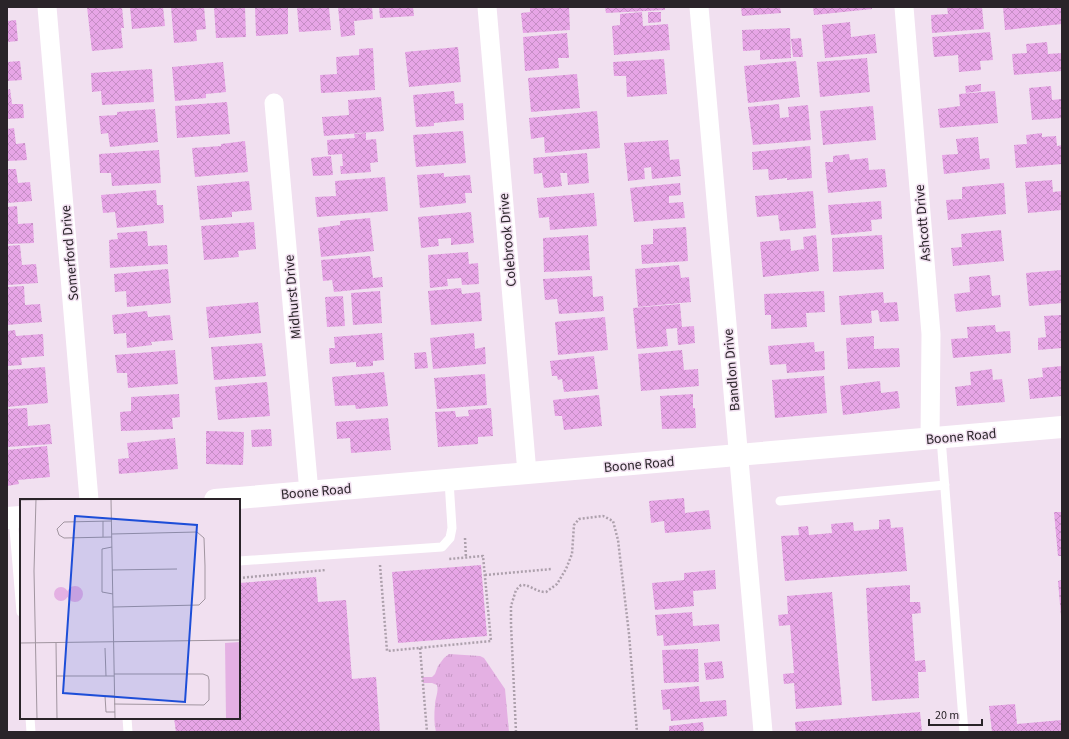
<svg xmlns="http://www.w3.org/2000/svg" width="1069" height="739" font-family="'Source Sans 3',sans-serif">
	<defs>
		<pattern id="park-tufts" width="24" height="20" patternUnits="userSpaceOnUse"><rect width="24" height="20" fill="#e4b0e3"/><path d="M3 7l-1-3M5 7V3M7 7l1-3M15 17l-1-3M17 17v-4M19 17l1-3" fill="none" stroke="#c497c3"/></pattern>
		<pattern id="building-cross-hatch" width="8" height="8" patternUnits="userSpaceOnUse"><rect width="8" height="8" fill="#e7a5e6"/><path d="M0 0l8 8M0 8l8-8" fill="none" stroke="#c68ec5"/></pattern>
	</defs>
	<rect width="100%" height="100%" fill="#f1e0f0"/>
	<path fill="url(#park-tufts)" d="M449 654 480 656 484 658 505 689 509 732H436C434 724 434 714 435 705 435 698 439 692 437 685L432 683H423L422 677H432L435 674 438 666 444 658Z"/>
	<path fill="url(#building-cross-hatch)" d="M87 7H122L124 28H121L123 48 92 51Z
		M130 7H163L165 26 132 29Z
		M171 7H204L206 29 196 30 197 41 174 43Z
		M214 7H245L246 37 216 38Z
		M255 7H288V34L256 36Z
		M297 7H329L331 30 299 32Z
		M338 7H372L373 19 354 21 355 35 341 37Z
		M379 7H413L414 16 380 18Z
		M530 7H569L570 30 523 33 521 13 530 12Z
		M605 7H665V10L606 13Z
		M741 7H780L781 13 742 16Z
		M813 7H872V9L814 15Z
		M947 7H982L984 29 932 33 931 15 948 14Z
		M1003 7H1061L1062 24 1005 30Z
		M642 12 643 26 668 24 670 50 614 55 612 26 620 25V14Z
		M648 12H661V22L648 23Z
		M16 20 18 41 7 42V21Z
		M850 22 851 37 875 34 877 53 825 58 822 25Z
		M790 28 791 58 760 60V50L743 51 742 30Z
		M990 32 993 60 980 61 981 70 959 72 958 55 934 57 932 37Z
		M567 33 569 58H558L559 68 525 71 523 37Z
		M801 38 803 57H793L791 39Z
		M1047 42 1048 54 1062 53V71L1014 75 1012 54 1027 53 1026 44Z
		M458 47 461 82 409 87 405 52Z
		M373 48 375 90 321 93 320 75 337 74 336 57 359 55V49Z
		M867 58 870 92 820 97 817 62Z
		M664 59 667 94 627 97 626 76H614L613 62Z
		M20 61 22 80 7 81V62Z
		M796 61 800 97 748 103 744 66Z
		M223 62 226 92 206 94V98L175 101 172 67Z
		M152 69 154 102 102 105 101 91 92 92 91 73Z
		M577 74 580 108 531 112 528 78Z
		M981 84V91L966 93 965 86Z
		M1051 86 1052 100 1062 99V118L1032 120 1029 88Z
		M10 89 12 104H23L24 118 7 119V90Z
		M454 91 455 104 463 103 464 120 434 123V126L416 127 413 95Z
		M995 91 998 123 940 128 938 109 960 106 959 94Z
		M381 97 384 131 324 136 322 117 349 115 348 100Z
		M227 102 230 134 177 138 175 106Z
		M779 104 780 118 789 117 788 107 808 105 811 140 753 145 748 107Z
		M873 106 876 140 823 145 820 111Z
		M155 109 158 142 110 147 108 133 101 134 99 116 117 115V112Z
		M597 111 600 148 545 153 544 137 531 139 529 118Z
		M14 128 16 144 25 143 27 160 7 161V129Z
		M463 131 466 163 416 167 413 135Z
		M366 133V140L376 139 378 162 370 163 371 172 341 174 340 166H343L342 154 328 155 327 140 355 138 354 134Z
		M1042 133V137L1056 136 1057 146 1062 145V164L1016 168 1014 145 1027 144 1026 135Z
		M978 137 980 159 989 158 990 169 944 174 942 155 958 154 956 139Z
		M668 140 670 160 679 159 681 176 652 179 651 167 644 168 645 179 628 181 624 143Z
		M245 141 248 172 195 177 192 148 221 146V144Z
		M810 146 812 178 787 180V178L769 180 768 169 753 170 752 152Z
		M159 150 161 183 112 186 111 173H100L99 154Z
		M587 153 589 183 568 185 567 173H560L562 186 544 188 542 173 534 174 533 158Z
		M849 154 850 160 868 158 869 170 885 169 887 187 828 193 825 162H833V156Z
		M331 156 333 175 313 176 311 158Z
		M7 169H16L18 183 30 182 32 201 7 203Z
		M444 173V177L470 175 472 193H465L466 203 420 208 417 175Z
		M385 177 388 211 317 217 315 197 336 196 335 181Z
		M1052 180 1053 192 1062 191V210L1028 213 1025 182Z
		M249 181 252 210 232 212V217L200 220 197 186Z
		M680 183 681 195 669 196V203L683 202 685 218 634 222 630 188Z
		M1004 183 1006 214 948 220 946 200 962 199V187Z
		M156 190 157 205H163L164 223 117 228 115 212 103 213 101 195Z
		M813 191 816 228 780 231 778 215 757 217 755 196Z
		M594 193 597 226 550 230 549 217 539 218 537 198Z
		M881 201 882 219 871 220 872 231 831 235 828 205Z
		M17 206 18 224 33 223 34 243 7 244V207Z
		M471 212 474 243 451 245V238L438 239 439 246 421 248 418 217Z
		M370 218 374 251 321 257 318 228 340 225V221Z
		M254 222 256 249 238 251 239 257 204 260 201 226Z
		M686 227 688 261 642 264 641 245 653 244V229Z
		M1001 230 1004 261 953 266 951 248 962 247 961 234Z
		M147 231 148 246 167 245 168 264 110 268 109 240 118 239 117 233Z
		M588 235 590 270 544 272 543 238Z
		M816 235 819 271 763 277 760 242 790 239 791 251 804 249 803 237Z
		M882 235 884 269 833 272 832 238Z
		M20 245 22 265 36 264 38 283 7 285V246Z
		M468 252 469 264 478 263 479 284 462 285 461 278 447 279 448 286 430 288 428 255Z
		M370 256 373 278 382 277 383 287 334 292 332 280 323 281 321 260Z
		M679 265 681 278 689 277 691 302 638 307 635 269Z
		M168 269 171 303 127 307 126 291 115 292 114 274Z
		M1061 270 1062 303 1029 306 1026 273Z
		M990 275 992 296 1000 295 1001 307 956 312 954 294 970 292 969 277Z
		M592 276 593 297 603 296 604 311 559 314 557 299 545 300 543 279Z
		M24 286 25 305 40 304 42 322 7 325V287Z
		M461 288 462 294 480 292 482 321 431 325 428 291Z
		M380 291 382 323 353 325 351 293Z
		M824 291 825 312 806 313 807 327 771 329V315H765L764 294Z
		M883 292 884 303 897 302 899 321 880 322 878 310 871 311 872 323 841 325 839 296Z
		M343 296 345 326 327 327 325 297Z
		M258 302 261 333 209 338 206 307Z
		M680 304 682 327 694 326 695 343 678 345 677 328 666 329 668 346 637 349 633 308Z
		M147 311 148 317 170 315 173 340 151 342 152 345 127 348 126 333 114 334 112 315Z
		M1062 315V348L1038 350V338L1046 337 1044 316Z
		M605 317 608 350 558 355 555 322Z
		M995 325 996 332 1010 331 1011 353 953 358 951 339 968 338 967 327Z
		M15 330 16 336 43 334 44 356 21 358 22 365 7 366V331Z
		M382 333 384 360 373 361V366L356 367V362L330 364 329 348H335L334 337Z
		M474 333 475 349 485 347 486 364 433 369 430 338Z
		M874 336V349L899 348 900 367 848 369 846 338Z
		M814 342 815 352 824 351 825 370 787 373 786 364 770 365 768 346Z
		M262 343 266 376 214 380 211 347Z
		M175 350 178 384 128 388 127 373H117L115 355Z
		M682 350 684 370 698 369 699 386 641 391 638 354Z
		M426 352 428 368 415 369 414 353Z
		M594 356 598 389 564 392 562 379 558 380 557 376H552L550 361Z
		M1062 366V396L1030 399 1028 379 1043 377 1042 368Z
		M45 367 48 403 7 407V370Z
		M992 369 993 380 1002 379 1005 402 957 406 955 387 971 385 970 372Z
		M384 372 388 406 356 409 355 405 335 406 332 377Z
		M485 374 487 405 437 409 434 378Z
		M824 376 827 413 775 418 772 380Z
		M880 381 881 393 898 391 900 408 843 415 840 386Z
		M267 382 270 416 218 420 215 387Z
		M179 394 180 417 172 418 173 429 121 431 120 412 131 411V397Z
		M693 394V408H695L696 428 662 429 660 396Z
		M599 395 602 426 564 430 562 416H555L553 400Z
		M27 408 28 426 50 424 52 444 7 447V409Z
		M491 408 493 436 478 437V444L438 447 435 412 455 411 456 417 469 416 468 410Z
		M388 418 391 450 351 453 350 438 337 439 336 422Z
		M271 429 272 446 252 447 251 430Z
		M206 431 244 432 243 465 206 464Z
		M175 438 178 469 119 474 118 459 129 458 127 443Z
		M47 446 50 477 18 480 19 484 7 486V450Z
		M684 498 685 513 709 510 711 529 665 533 664 521 651 523 649 501Z
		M1054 512H1062V556H1058Z
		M890 519 891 528 903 527 907 571 785 581 781 536 799 535 798 527 808 526 809 535 832 533 831 524 853 522 854 531 879 529V520Z
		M481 565 487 636 398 643 392 572Z
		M715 570 716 589 693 591 694 606 655 610 652 583 684 580V573Z
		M316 577 318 602 346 600 352 679 376 677 380 732H176L174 718H239V583Z
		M1062 580V616H1061L1058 581Z
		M910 585V602H920L921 613 912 614 915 661 925 660 926 672H918L919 698 872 701 866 588Z
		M832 592 842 705 796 709 794 683 784 684 783 674 794 673 790 625 779 626 778 615 788 614 787 596Z
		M692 612 693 626 719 624 720 641 664 646 663 635 657 636 655 615Z
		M698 649 699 682 664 683 662 650Z
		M722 661 724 678 706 680 704 663Z
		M699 686 700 702 726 700 727 716 671 721 670 709 663 710 661 690Z
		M1015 704 1017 724 1062 720V732H992L989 706Z
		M920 712 922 732H796L795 722Z
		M703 722 704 732H669V726Z"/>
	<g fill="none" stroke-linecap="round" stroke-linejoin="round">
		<path stroke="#ada0ac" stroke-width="2.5" stroke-dasharray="2 2" stroke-linecap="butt" d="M465 538 466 558
			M380 565 387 651 491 641 483 556 449 559
			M485 575 552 569
			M239 578 326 570
			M420 648 427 732
			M516 732 511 625V606L516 590 521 585C532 585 535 592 546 592L557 584 566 569 572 554 574 525 579 519 603 516 613 521 618 540 629 634 637 732"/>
		<path stroke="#fff" stroke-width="9" d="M941 438 964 732
			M780 501 945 485
			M13 517 21 612
			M239 561 442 547 450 538 452 528 449 481
			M30 718 31 732
			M127 718 128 732"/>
		<path stroke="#fff" stroke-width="19" d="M47 7 89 500
			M487 7 527 473
			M699 7 763 732
			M904 7 931 334 930 439
			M274 103 309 492"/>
		<path stroke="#fff" stroke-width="22" d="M215 500 1062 427
			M7 518 21 517"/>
	</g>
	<g text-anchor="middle" stroke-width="3" stroke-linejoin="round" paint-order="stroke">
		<g font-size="14" fill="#2a2429" stroke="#f1e0f0">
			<text transform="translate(922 223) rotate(-95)" y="5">Ashcott Drive</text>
			<text transform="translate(507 240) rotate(-95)" y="5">Colebrook Drive</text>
			<text transform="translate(69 253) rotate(-95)" y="5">Somerford Drive</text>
			<text transform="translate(292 297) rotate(-95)" y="5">Midhurst Drive</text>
			<text transform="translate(731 370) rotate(-95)" y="5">Bandlon Drive</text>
			<text transform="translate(961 436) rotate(-5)" y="5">Boone Road</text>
			<text transform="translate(639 464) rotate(-5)" y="5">Boone Road</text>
			<text transform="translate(316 491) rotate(-5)" y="5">Boone Road</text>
		</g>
	</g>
	<g transform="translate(20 499)">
		<rect width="220" height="220" fill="#f1e0f0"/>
		<path d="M220 143V220H206L205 144Z" fill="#e4b0e3"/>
		<path d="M47 95a8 8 0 1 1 16 0a8 8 0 1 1-16 0ZM34 95a7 7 0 1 1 14 0a7 7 0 1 1-14 0Z" fill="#e4b0e3"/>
		<path fill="none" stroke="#a195a0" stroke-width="1" d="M16 0 14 72 17 220M91 0 95 220M0 1 64 0M83 22V38M92 22 44 23 37 30 39 36 44 39 92 38M92 35 177 33 184 39 185 67V100L179 106 93 108M92 48 82 50V93L93 95M92 71 157 70M0 144 220 141M36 144 37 220M85 149 86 177M94 175H183L188 177 189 181V201L184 206 94 205M36 177H94M94 197H85L86 213H95"/>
		<path fill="#1d4ed8" fill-opacity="0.15" stroke="#1d4ed8" stroke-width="2" d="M55 17 177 26 165 203 43 194Z"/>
		<rect width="220" height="220" fill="none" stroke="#2a2429" stroke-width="2"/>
	</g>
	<rect width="1069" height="739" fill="none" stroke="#2a2429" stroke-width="16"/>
	<path d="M929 719v6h53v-6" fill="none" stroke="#2a2429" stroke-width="2"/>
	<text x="935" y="719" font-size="12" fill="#2a2429" stroke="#f1e0f0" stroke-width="3" paint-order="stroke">20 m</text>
</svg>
